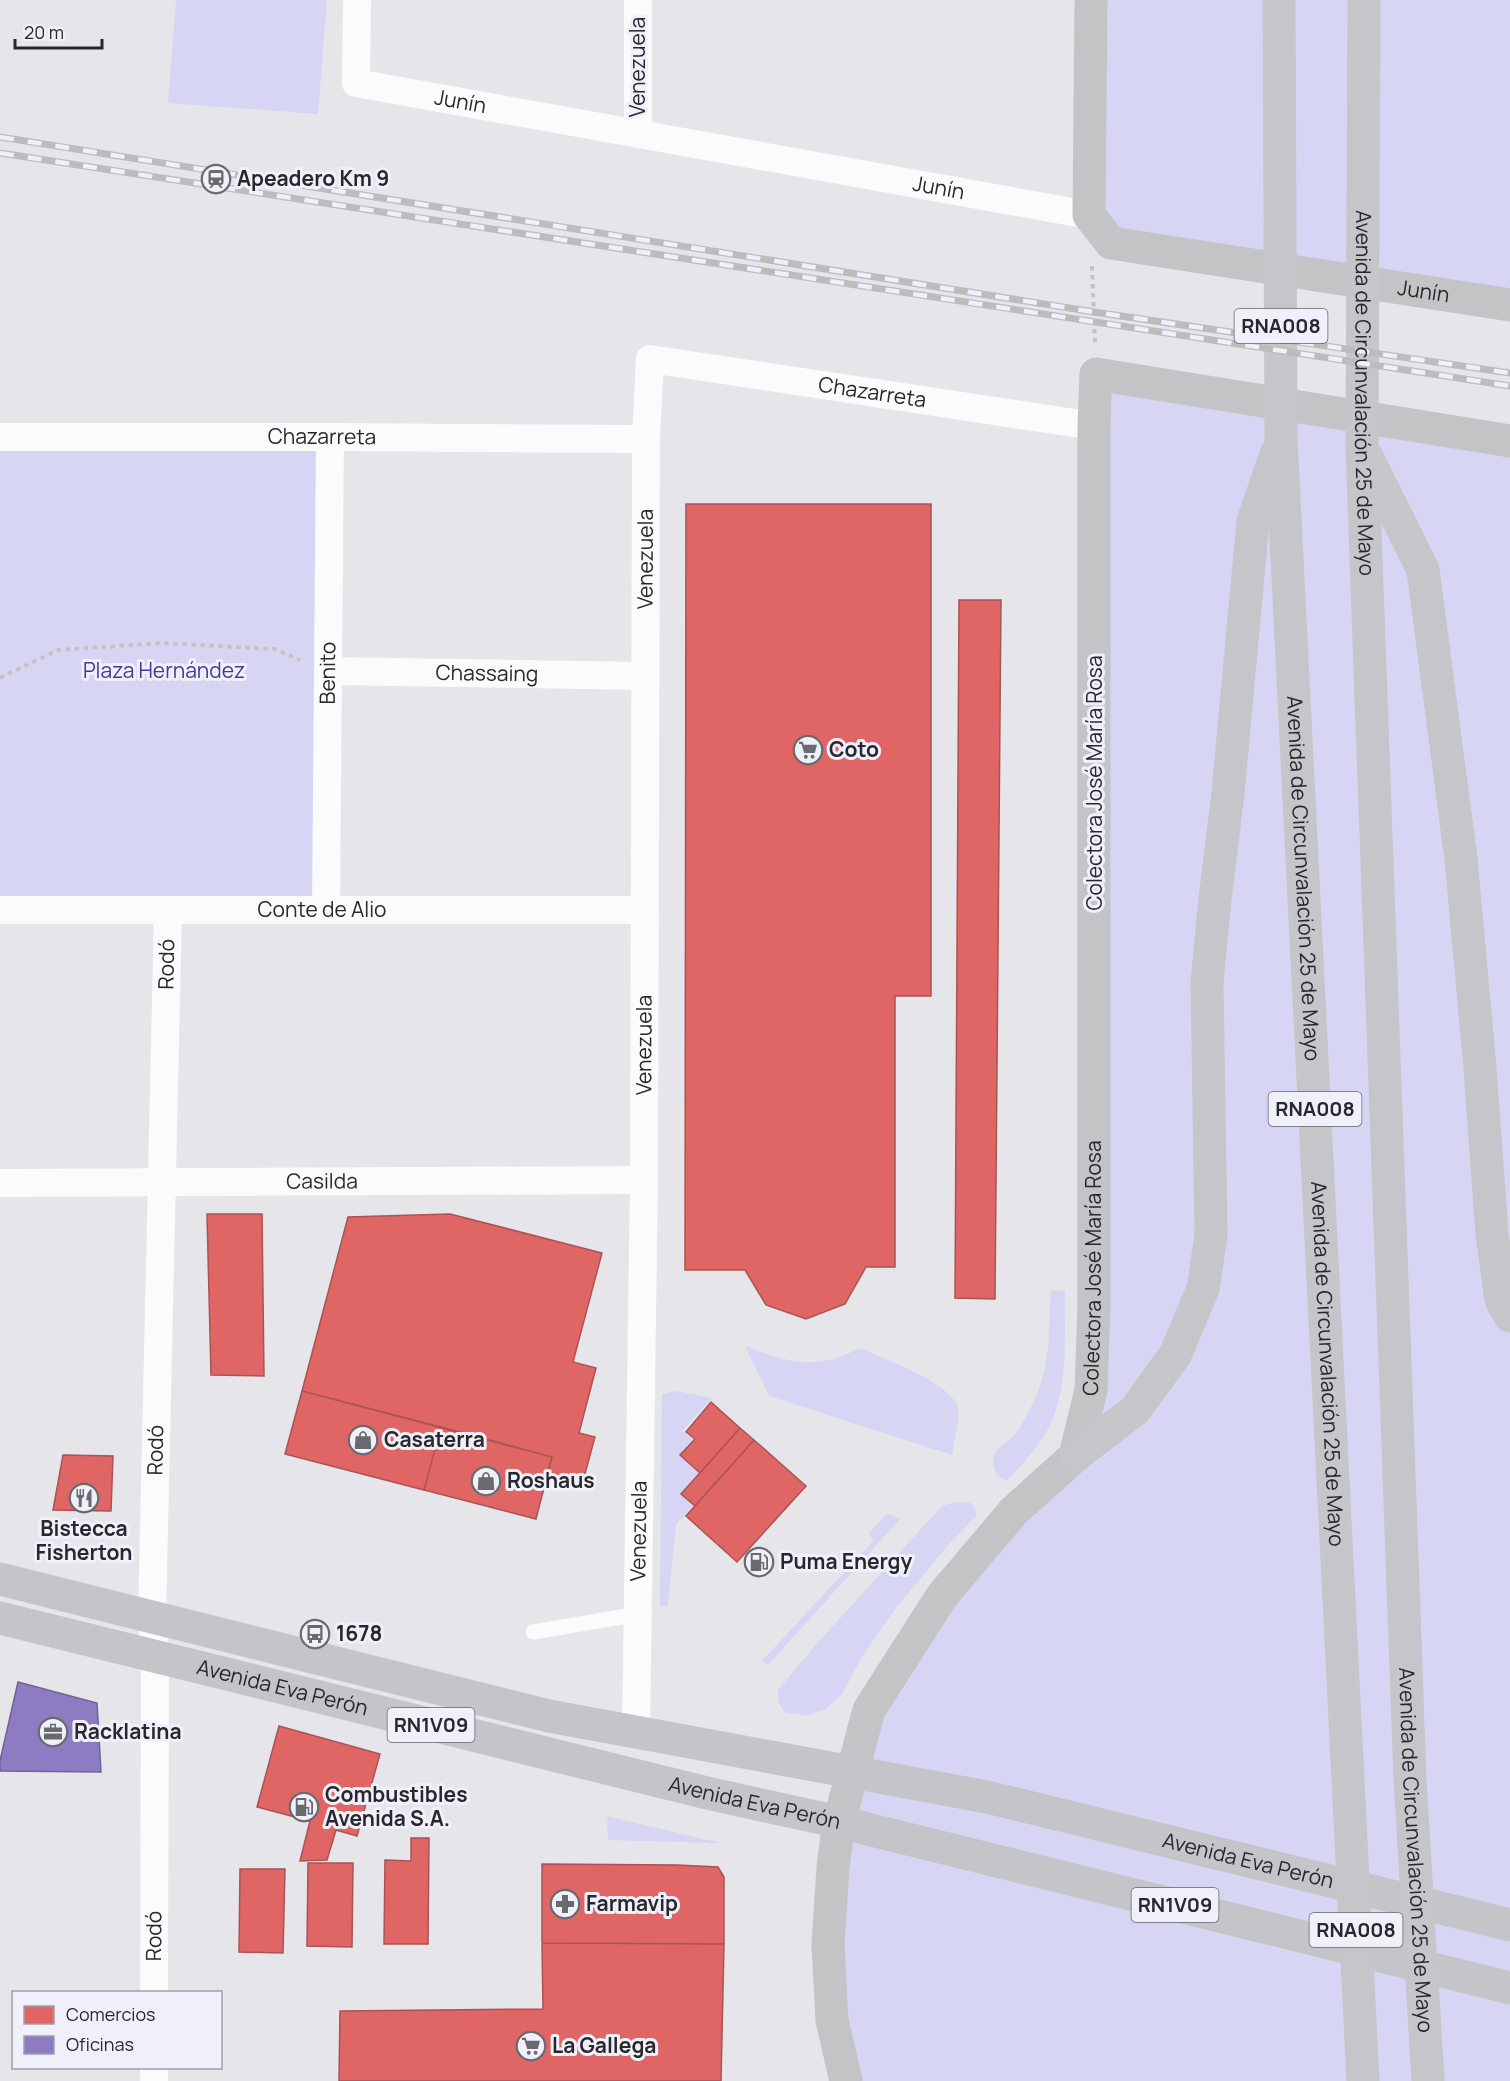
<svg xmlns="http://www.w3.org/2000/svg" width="1510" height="2081" font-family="Manrope,sans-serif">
	<rect width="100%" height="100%" fill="#e5e5ea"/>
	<path fill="#d6d6f4" d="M176 0H327L318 114 168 103Z
		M1091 0H1510V305L1111 243 1089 215Z
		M1096 374 1510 441V2081H846L828 1945 869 1710 1075 1456Z
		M0 437H330L326 910H0Z
		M1051 1290 1065 1291C1064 1333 1069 1381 1052 1421 1042 1444 1024 1462 1007 1481L997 1476C987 1450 999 1450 1014 1435 1021 1428 1026 1416 1031 1407 1052 1368 1048 1332 1051 1290Z
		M745 1346C791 1363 814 1371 860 1348 882 1358 954 1384 958 1408 960 1417 954 1445 952 1455L769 1396Z
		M677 1391 712 1398 682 1431 695 1439 680 1455 700 1473 681 1494 695 1506 676 1524 668 1606H660L662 1394Z
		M955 1502 971 1503 977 1511 976 1516 950 1543 896 1608 863 1655 842 1694 826 1709 807 1716 784 1712 778 1701V1690L812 1649 921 1529 942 1506Z
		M887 1513 900 1519 768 1665 762 1661 873 1541 869 1533Z
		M607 1816 720 1843 608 1840Z"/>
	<path fill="#e06666" stroke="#a95355" stroke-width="1.5" d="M686 504H931V996H895V1267H866L845 1304 806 1319 766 1305 745 1270H685Z
		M959 600H1001L995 1299 955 1298Z
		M207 1214H262L264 1376 211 1375Z
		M450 1214 602 1253 573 1362 596 1368 579 1433 595 1437 583 1481 548 1472 552 1457 302 1391 348 1217Z
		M302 1391 441 1427 424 1490 285 1454Z
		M711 1402 740 1428 700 1473 680 1455 695 1439 686 1432Z
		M441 1427 552 1457 536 1519 424 1490Z
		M740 1428 754 1440 695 1506 681 1494Z
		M754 1440 806 1486 737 1562 686 1516Z
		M63 1455 113 1456 111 1511 53 1510Z
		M279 1726 380 1754 357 1836 336 1830 327 1860 300 1861 310 1821 257 1807Z
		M411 1838H429L428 1944H384L385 1860 411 1861Z
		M308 1863H353L352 1947 307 1946Z
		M542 1864 677 1865 718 1867 724 1877V1944L542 1943Z
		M240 1869H285L283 1953 239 1952Z
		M542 1943 724 1944 721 2081H339L340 2011 543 2009Z"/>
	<path fill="#8e7cc3" stroke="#6f6396" stroke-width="1.5" d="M18 1682 97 1703 101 1772 0 1771V1761Z"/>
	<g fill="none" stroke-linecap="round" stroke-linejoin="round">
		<path stroke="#c3c3c6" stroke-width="4" stroke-dasharray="4.5 4.5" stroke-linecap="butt" d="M1092 266 1095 343
			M0 678 58 650 161 643 275 649 300 660"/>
		<path stroke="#fbfbfc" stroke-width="15" d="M533 1632 639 1614"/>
		<g stroke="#fbfbfc" stroke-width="28">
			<path id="s1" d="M357 0 356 83 1089 215"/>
			<path d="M638 0V134"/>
			<path id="s2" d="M0 437H330L646 439"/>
			<path id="s3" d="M328 671 645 676"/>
			<path id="s4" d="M0 910H644"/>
			<path id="s5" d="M326 910 330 437"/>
			<path id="s6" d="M0 1183 644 1180"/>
			<path id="s7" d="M636 1732 644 1180 646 439 650 359 1094 426"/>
			<path id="s8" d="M154 1992 155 1657 152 1617 168 910"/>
			<path d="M154 2081V2068"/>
		</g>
		<g stroke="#c4c4c6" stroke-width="33">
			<path id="s9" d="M1091 0 1089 215 1111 243 1510 305"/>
			<path id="s10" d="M846 2081 832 2020 828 1945 833 1867 839 1822 869 1710 942 1596 1014 1511 1075 1456 1091 1390 1094 1307V426L1096 374 1510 441"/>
		</g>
		<g stroke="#c5c5c9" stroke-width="33">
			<path id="s11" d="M0 1579 549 1716 987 1797 1510 1925"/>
			<path id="s12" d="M0 1618 707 1793 839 1822 1510 1988"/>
		</g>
		<g stroke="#c5c5ca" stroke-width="33">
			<path id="s13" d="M1279 0 1281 438 1363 2081"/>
			<path id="s14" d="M1364 0 1362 447 1410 1779 1428 2081"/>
			<path d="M1367 457 1423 570 1461 859 1480 1068 1492 1234 1501 1300 1510 1316"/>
			<path d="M1075 1456 1135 1410 1175 1355 1203 1289 1211 1235 1207 982 1215 899 1228 793 1253 521 1276 454"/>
		</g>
		<g stroke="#bcbcbd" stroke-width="7">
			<path id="rail" d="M0 137 1094 312 1510 373
				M0 153 1510 386"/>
		</g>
		<use href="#rail" stroke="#eff0fa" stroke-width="4.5" stroke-dasharray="14" stroke-linecap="butt"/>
	</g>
	<defs>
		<g id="station-ring" transform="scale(1.5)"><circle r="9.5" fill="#eff0fa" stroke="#6a6a6e" stroke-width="1.5"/><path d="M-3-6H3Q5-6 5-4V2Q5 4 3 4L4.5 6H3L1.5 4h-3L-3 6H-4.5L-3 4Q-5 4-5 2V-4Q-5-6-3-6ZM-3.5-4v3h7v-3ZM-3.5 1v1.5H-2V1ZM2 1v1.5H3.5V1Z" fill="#6a6a6e"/></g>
		<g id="supermarket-ring" transform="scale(1.5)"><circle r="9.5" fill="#eff0fa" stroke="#6a6a6e" stroke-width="1.5"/><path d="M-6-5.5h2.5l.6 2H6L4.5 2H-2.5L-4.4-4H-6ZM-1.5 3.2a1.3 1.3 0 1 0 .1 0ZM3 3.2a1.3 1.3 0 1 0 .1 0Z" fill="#6a6a6e"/></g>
		<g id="shop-ring" transform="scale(1.5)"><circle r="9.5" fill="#eff0fa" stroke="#6a6a6e" stroke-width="1.5"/><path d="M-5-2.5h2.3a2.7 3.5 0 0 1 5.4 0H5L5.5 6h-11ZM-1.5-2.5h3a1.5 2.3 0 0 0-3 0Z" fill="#6a6a6e"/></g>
		<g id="restaurant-ring" transform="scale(1.5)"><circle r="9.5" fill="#eff0fa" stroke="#6a6a6e" stroke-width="1.5"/><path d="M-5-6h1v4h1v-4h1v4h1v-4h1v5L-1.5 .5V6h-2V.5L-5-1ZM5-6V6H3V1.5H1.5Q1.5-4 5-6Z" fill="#6a6a6e"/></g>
		<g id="fuel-ring" transform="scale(1.5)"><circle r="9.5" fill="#eff0fa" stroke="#6a6a6e" stroke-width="1.5"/><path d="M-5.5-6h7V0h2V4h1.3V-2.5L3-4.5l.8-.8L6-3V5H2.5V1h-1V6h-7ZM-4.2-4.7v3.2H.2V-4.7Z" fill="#6a6a6e"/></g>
		<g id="bus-ring" transform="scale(1.5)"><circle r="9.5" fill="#eff0fa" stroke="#6a6a6e" stroke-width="1.5"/><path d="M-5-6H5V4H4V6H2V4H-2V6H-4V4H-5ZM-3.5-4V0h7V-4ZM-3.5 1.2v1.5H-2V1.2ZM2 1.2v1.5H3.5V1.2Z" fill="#6a6a6e"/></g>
		<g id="office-ring" transform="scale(1.5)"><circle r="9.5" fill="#eff0fa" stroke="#6a6a6e" stroke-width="1.5"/><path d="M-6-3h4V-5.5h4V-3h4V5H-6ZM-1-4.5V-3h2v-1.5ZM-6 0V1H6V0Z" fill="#6a6a6e"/></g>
		<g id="pharmacy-ring" transform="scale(1.5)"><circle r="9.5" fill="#eff0fa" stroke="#6a6a6e" stroke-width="1.5"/><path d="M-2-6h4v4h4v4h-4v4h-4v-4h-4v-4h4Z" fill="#6a6a6e"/></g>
	</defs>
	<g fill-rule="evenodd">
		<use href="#station-ring" x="216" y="179"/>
		<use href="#supermarket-ring" x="808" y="750"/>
		<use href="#shop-ring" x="363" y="1440"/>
		<use href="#shop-ring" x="486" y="1481"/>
		<use href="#restaurant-ring" x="84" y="1498"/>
		<use href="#fuel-ring" x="759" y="1562"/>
		<use href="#bus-ring" x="315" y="1634"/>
		<use href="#office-ring" x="53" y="1732"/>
		<use href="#fuel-ring" x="304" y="1807"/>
		<use href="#pharmacy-ring" x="565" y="1904"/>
		<use href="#supermarket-ring" x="531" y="2046"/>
	</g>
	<g text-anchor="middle" stroke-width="6" stroke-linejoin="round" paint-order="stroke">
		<g fill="#eff0fa" stroke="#64646a" stroke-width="1.5">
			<rect x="1234.5" y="309" width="93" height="34" rx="4.5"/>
			<rect x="1268.5" y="1092" width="93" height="34" rx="4.5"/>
			<rect x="387.5" y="1708" width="87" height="34" rx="4.5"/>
			<rect x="1131.5" y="1888" width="87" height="34" rx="4.5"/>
			<rect x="1309.5" y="1913" width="93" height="34" rx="4.5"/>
		</g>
		<g font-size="20" font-weight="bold" fill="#28282c">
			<text x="1281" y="333">RNA008</text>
			<text x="1315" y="1116">RNA008</text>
			<text x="431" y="1732">RN1V09</text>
			<text x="1175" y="1912">RN1V09</text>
			<text x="1356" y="1937">RNA008</text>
		</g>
		<g font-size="21" fill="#28282c" stroke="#eff0fa">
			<text transform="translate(638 67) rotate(-90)" y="7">Venezuela</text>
			<text dy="7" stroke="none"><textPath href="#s1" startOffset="189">Junín</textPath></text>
			<text dy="7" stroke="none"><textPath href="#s1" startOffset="675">Junín</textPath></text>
			<text dy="7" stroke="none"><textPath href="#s9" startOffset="567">Junín</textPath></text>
			<text dy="7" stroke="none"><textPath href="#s7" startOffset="1598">Chazarreta</textPath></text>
			<text dy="7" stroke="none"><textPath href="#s14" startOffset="393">Avenida de Circunvalación 25 de Mayo</textPath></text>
			<text dy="7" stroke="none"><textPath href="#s2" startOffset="322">Chazarreta</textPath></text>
			<text dy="7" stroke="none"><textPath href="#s7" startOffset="1173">Venezuela</textPath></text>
			<text dy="7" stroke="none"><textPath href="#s5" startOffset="237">Benito</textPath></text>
			<text dy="7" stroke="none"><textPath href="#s3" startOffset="159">Chassaing</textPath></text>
			<text transform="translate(1095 783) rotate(-90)" y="7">Colectora José María Rosa</text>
			<text dy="7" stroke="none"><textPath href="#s13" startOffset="879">Avenida de Circunvalación 25 de Mayo</textPath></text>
			<text dy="7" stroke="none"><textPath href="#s4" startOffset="322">Conte de Alio</textPath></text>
			<text dy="7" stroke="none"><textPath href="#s8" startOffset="1028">Rodó</textPath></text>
			<text dy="7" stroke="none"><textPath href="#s7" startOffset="687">Venezuela</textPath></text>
			<text dy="7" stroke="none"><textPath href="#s6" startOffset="322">Casilda</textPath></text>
			<text dy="7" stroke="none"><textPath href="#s10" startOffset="896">Colectora José María Rosa</textPath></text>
			<text dy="7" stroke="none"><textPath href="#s13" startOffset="1365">Avenida de Circunvalación 25 de Mayo</textPath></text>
			<text dy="7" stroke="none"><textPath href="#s8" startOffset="542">Rodó</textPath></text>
			<text dy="7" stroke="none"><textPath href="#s7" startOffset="201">Venezuela</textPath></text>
			<text dy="7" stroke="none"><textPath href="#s12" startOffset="291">Avenida Eva Perón</textPath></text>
			<text dy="7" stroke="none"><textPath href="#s12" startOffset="777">Avenida Eva Perón</textPath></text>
			<text dy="7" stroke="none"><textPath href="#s14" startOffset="1851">Avenida de Circunvalación 25 de Mayo</textPath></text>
			<text dy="7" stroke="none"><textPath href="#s11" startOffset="1280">Avenida Eva Perón</textPath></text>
			<text dy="7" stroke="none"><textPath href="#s8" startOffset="56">Rodó</textPath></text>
		</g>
		<g font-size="21" font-weight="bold" fill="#28282c" stroke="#eff0fa" text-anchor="start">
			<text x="237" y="186">Apeadero Km 9</text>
			<text x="829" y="757">Coto</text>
			<text x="384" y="1447">Casaterra</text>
			<text x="507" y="1488">Roshaus</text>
			<text x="84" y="1536" text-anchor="middle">Bistecca<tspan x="84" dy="24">Fisherton</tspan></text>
			<text x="780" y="1569">Puma Energy</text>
			<text x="336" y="1641">1678</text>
			<text x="74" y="1739">Racklatina</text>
			<text x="325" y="1802">Combustibles<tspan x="325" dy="24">Avenida S.A.</tspan></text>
			<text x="586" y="1911">Farmavip</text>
			<text x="552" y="2053">La Gallega</text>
		</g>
		<g font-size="21" fill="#453897" stroke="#eff0fa">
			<text x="164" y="678">Plaza Hernández</text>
		</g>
	</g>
	<rect x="12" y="1991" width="210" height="78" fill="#eff0fa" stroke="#9fa0a8" stroke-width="1.5"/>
	<rect x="24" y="2006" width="30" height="18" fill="#e06666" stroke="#9fa0a8" stroke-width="1.5"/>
	<text x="66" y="2021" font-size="18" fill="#28282c">Comercios</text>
	<rect x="24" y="2036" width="30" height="18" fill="#8e7cc3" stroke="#9fa0a8" stroke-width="1.5"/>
	<text x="66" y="2051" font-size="18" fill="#28282c">Oficinas</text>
	<path d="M15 39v9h87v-9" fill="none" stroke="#28282c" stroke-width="3"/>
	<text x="24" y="39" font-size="18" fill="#28282c" stroke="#eff0fa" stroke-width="4.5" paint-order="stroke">20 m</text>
</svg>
